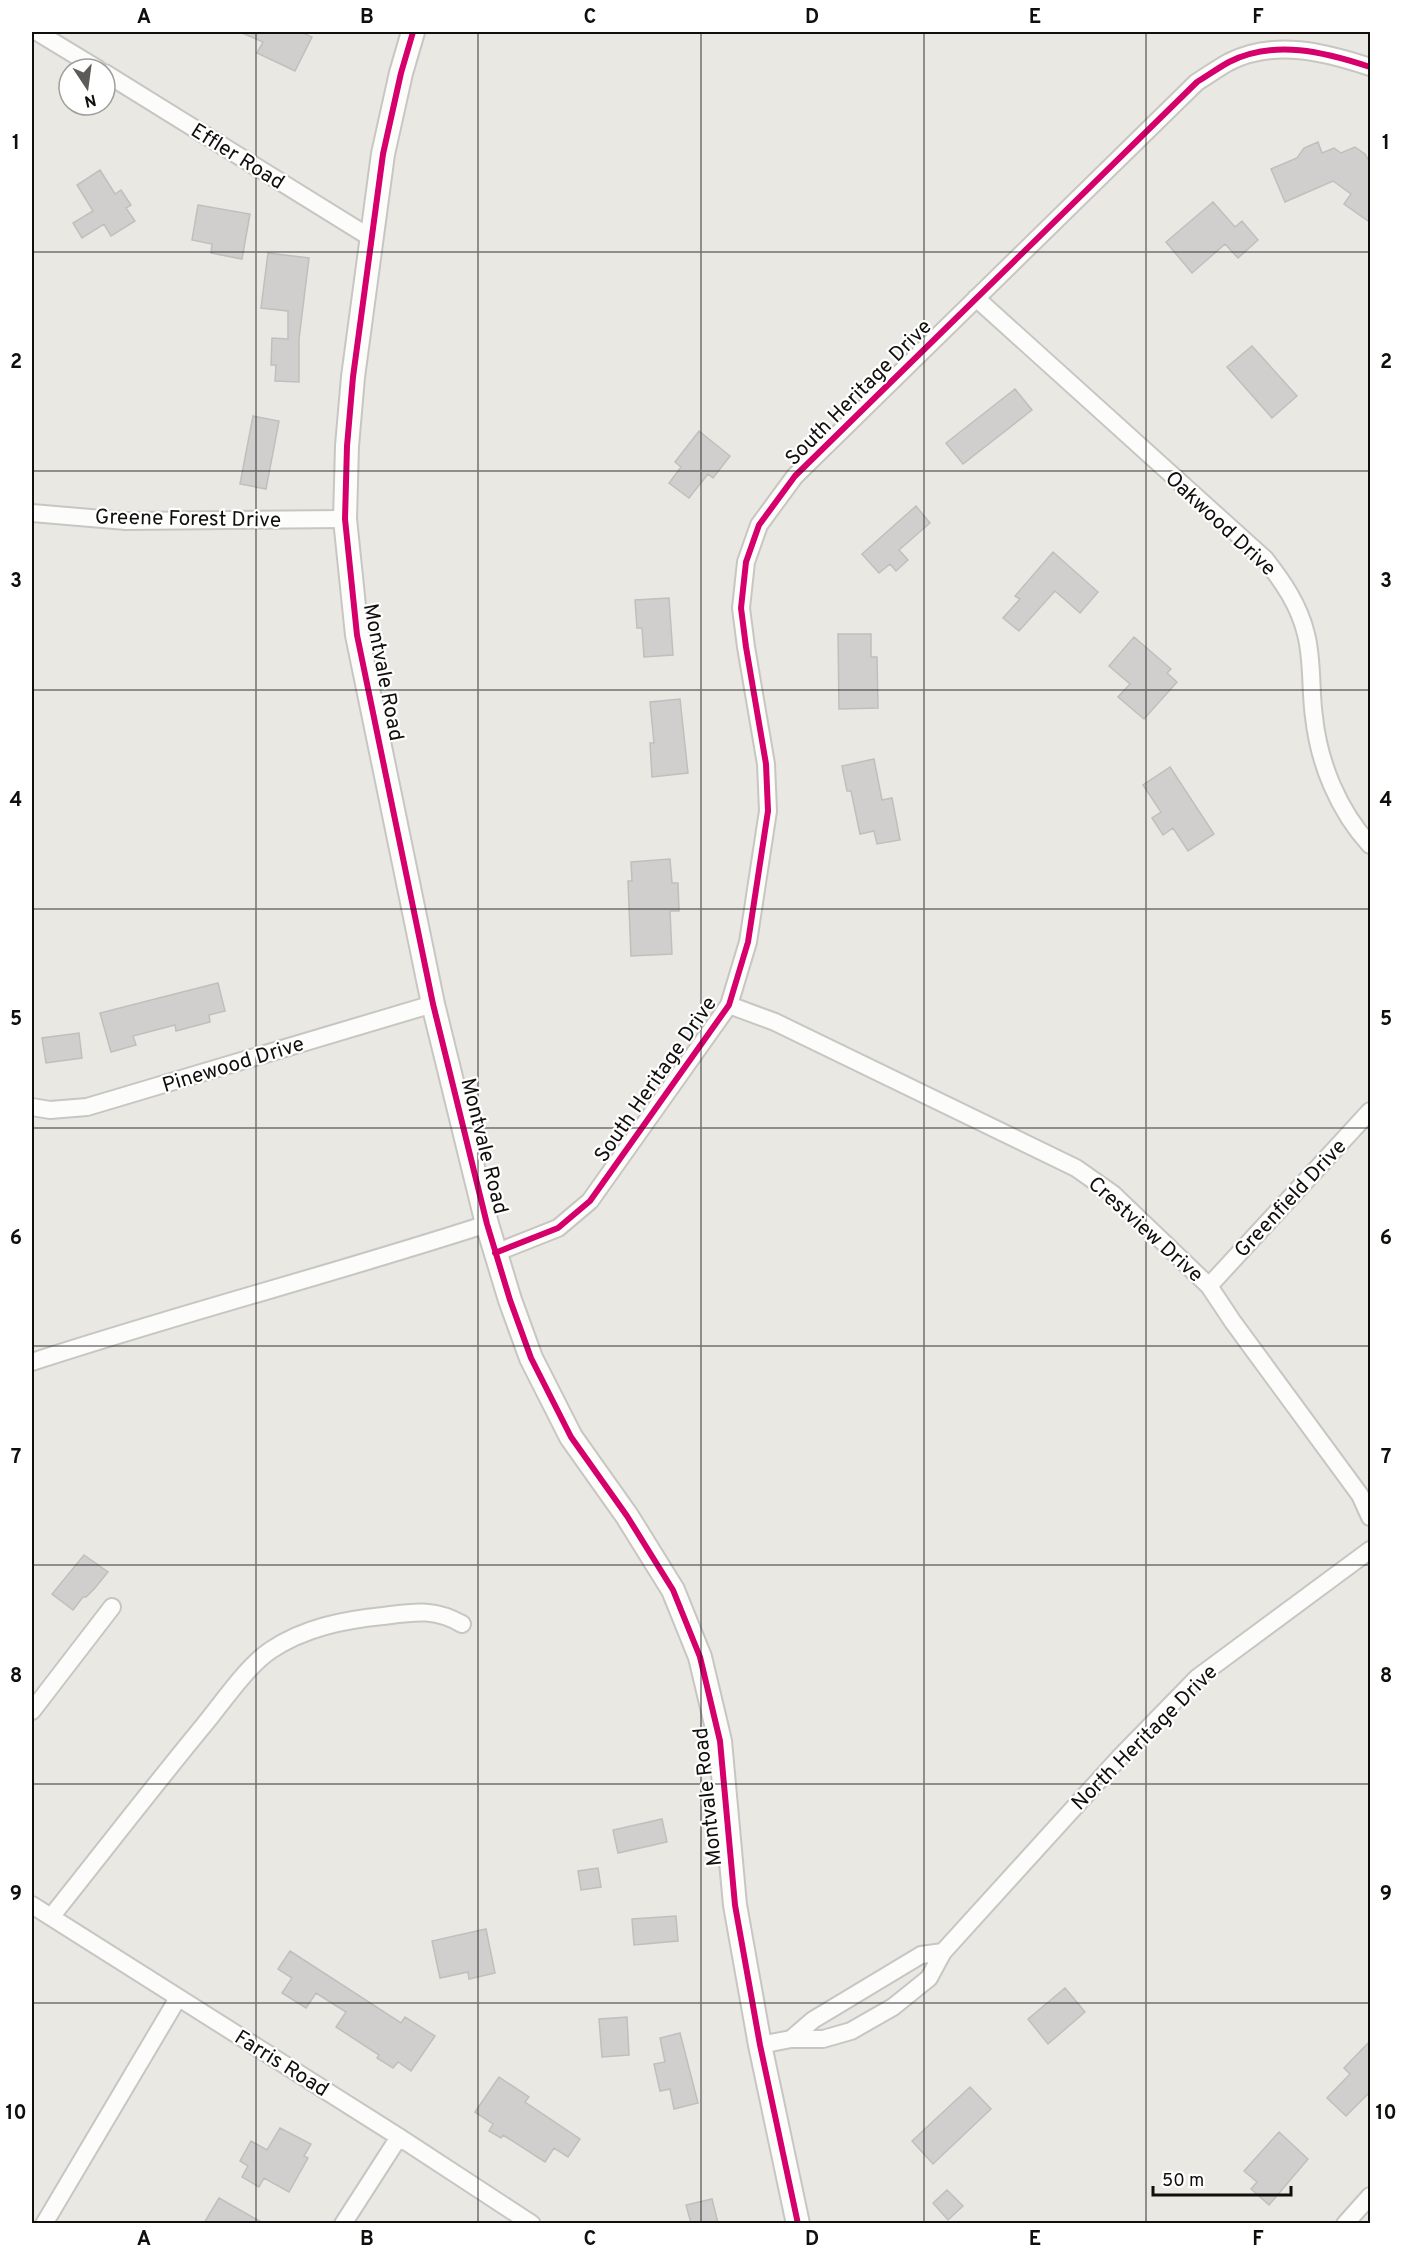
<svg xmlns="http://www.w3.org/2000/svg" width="1402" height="2255" font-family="Overpass,sans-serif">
	<rect width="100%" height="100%" fill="#e9e8e3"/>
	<path fill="#d0cfce" stroke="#c0bfbe" stroke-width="1.5" d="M240 32H301L312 37 295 71 257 53 263 42Z
		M1318 142 1322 153 1334 148 1341 153 1355 147 1365 154 1371 165V223L1344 204 1351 194 1333 181 1285 202 1271 169 1297 158 1304 148Z
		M100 170 115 194 121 190 131 205 126 208 135 221 111 236 104 224 82 238 73 223 93 211 77 185Z
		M1213 202 1235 227 1242 221 1258 240 1238 258 1225 244 1192 273 1166 242Z
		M198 205 250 214 242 259 211 253 212 244 192 240Z
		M268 253 309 258 299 339V382L275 381 276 365H271L272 338 288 339V311L261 308Z
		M1252 346 1297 396 1272 418 1227 367Z
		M1015 389 1032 410 963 464 946 443Z
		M253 416 279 421 266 489 240 484Z
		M699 431 730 456 713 478 708 474 689 498 669 483 681 467 675 462Z
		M916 506 930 523 899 550 908 560 896 571 890 564 879 573 862 554Z
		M1053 552 1098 592 1080 613 1055 591 1019 631 1003 618 1020 599 1015 596Z
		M669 598 673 655 644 657 642 628H637L635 600Z
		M838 634H871V657H877L878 708 839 709Z
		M1134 637 1171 669 1167 673 1177 682 1144 719 1118 697 1130 684 1109 666Z
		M680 699 688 773 652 777 650 743H654L650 702Z
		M874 759 882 800 892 798 900 840 877 844 874 831 860 834 851 791H847L842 766Z
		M1170 767 1214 834 1188 851 1173 828 1163 835 1152 818 1161 812 1143 785Z
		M670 859 672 883H678L679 911H670L672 954 631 956 628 881H632L631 862Z
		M218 983 225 1011 209 1015 210 1022 176 1031 175 1025 133 1036 136 1045 111 1052 100 1013Z
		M79 1033 82 1058 46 1063 42 1038Z
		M84 1555 108 1572 95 1588 86 1597H83L73 1610 52 1594Z
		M662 1819 667 1842 618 1853 613 1830Z
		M598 1868 601 1887 581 1890 578 1871Z
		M676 1916 678 1941 634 1945 632 1919Z
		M486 1929 495 1973 469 1979 468 1972 440 1978 432 1941Z
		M290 1951 401 2023 405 2017 435 2036 411 2071 398 2062 393 2068 377 2058 379 2055 336 2027 346 2012 316 1993 306 2008 282 1993 292 1978 278 1969Z
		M1065 1988 1085 2012 1048 2044 1028 2019Z
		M627 2017 629 2055 602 2057 599 2019Z
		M680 2033 698 2103 674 2109 670 2089 660 2091 654 2064 665 2062 660 2038Z
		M1371 2040V2091L1346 2116 1327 2098 1350 2074 1344 2068Z
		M499 2077 529 2097 525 2102 580 2139 568 2157 554 2148 545 2162 503 2135 501 2138 489 2131 493 2124 475 2112Z
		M970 2087 991 2109 933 2164 912 2141Z
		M280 2128 311 2144 304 2156 308 2158 289 2192 264 2178 259 2187 242 2177 248 2166 240 2161 251 2141 267 2150Z
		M1279 2132 1308 2159 1269 2205 1251 2189 1257 2182 1244 2171Z
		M947 2190 963 2206 948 2220 933 2203Z
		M219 2198 263 2223H204Z
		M712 2199 718 2223H691L686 2205Z"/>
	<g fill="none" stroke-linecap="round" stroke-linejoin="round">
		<g stroke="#c7c6c3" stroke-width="20">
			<path id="minor" d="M37 32 98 69
				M105 73 371 238
				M976 298 1265 559C1283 582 1299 605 1306 634 1313 661 1310 689 1314 717 1319 763 1338 810 1370 845
				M32 513 126 521 345 519
				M729 1005 775 1022 1076 1168 1113 1194 1209 1286 1233 1322 1360 1495 1370 1517
				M32 1107 50 1110 87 1107 433 1004
				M495 1253 558 1228 590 1201 729 1005 748 942 768 811 766 764 746 647 741 608 746 562 759 525 795 476 1197 82C1207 76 1218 68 1229 62 1274 39 1325 52 1370 67
				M1209 1286 1370 1111
				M32 1362C182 1313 336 1273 487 1224
				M32 1711 112 1607
				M32 1905 399 2137 532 2224
				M51 1917C102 1853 152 1788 204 1725 223 1702 247 1666 271 1650 304 1628 343 1620 383 1616 414 1612 434 1608 462 1624
				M791 2039 813 2020 921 1955 943 1952
				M760 2045 791 2039H823L851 2031 893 2007 929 1978 943 1952 1121 1756 1197 1678 1370 1550
				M44 2224 178 1998
				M343 2224 399 2137
				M1345 2224 1370 2196"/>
		</g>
		<g stroke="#c7c6c3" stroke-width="26">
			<path id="secondary" d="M413 32 401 73 383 154 353 377 347 446 345 519 357 635 433 1004 487 1224 510 1300 531 1358 571 1437 627 1516 673 1590 700 1657 720 1741 735 1905 760 2045 798 2224"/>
		</g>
		<use href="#minor" stroke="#fcfcfb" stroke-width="16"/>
		<use href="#secondary" stroke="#fcfcfb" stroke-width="22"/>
		<g stroke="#fff" stroke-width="10">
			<path id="cycleway" d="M413 32 401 73 383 154 353 377 347 446 345 519 357 635 433 1004 487 1224 510 1300 531 1358 571 1437 627 1516 673 1590 700 1657 720 1741 735 1905 760 2045 798 2224
				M495 1253 558 1228 590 1201 729 1005 748 942 768 811 766 764 746 647 741 608 746 562 759 525 795 476 1197 82C1207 76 1218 68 1229 62 1274 39 1325 52 1370 67"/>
		</g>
		<use href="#cycleway" stroke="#d6006c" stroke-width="6"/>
	</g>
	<path fill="none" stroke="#100f0c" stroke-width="1.5" stroke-opacity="0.55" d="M256 32V2224M478 32V2224M701 32V2224M924 32V2224M1146 32V2224M32 252H1370M32 471H1370M32 690H1370M32 909H1370M32 1128H1370M32 1346H1370M32 1565H1370M32 1784H1370M32 2003H1370"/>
	<g text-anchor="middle" stroke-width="4.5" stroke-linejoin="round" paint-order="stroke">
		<g font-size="21" fill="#100f0c" stroke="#fff">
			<text transform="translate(238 156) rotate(32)" y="7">Effler Road</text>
			<text transform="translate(858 392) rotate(-45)" y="7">South Heritage Drive</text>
			<text transform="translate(188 518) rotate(1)" y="7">Greene Forest Drive</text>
			<text transform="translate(1221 523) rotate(43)" y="7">Oakwood Drive</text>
			<text transform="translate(384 672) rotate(79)" y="7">Montvale Road</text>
			<text transform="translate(233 1064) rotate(-17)" y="7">Pinewood Drive</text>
			<text transform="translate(655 1079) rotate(-55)" y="7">South Heritage Drive</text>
			<text transform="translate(485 1146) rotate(76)" y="7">Montvale Road</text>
			<text transform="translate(1290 1198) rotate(-47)" y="7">Greenfield Drive</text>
			<text transform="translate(1146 1229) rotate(42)" y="7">Crestview Drive</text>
			<text transform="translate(1144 1737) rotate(-45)" y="7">North Heritage Drive</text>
			<text transform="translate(707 1797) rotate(-96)" y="7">Montvale Road</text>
			<text transform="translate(282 2063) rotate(32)" y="7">Farris Road</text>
		</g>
	</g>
	<rect width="1402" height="2255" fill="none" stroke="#ffffff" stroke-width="66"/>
	<g transform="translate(87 87) rotate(167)"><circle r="28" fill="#ffffff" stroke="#9f9f9e" stroke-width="1.5"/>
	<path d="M0-4.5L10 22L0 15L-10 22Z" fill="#5c5b57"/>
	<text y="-9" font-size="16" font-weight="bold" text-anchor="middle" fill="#100f0c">N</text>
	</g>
	<path d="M1153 2186v9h138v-9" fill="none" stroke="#100f0c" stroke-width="3"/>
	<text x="1162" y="2186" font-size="18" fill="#100f0c" stroke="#ffffff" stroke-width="4.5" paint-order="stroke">50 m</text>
	<rect x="33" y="33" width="1336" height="2189" fill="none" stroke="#100f0c" stroke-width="2"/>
	<g font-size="20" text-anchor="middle" font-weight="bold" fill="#100f0c">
		<text x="144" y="23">A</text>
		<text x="367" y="23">B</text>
		<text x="590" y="23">C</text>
		<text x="812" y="23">D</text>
		<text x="1035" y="23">E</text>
		<text x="1258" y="23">F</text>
		<text x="16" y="149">1</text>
		<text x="1386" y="149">1</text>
		<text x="16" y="368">2</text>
		<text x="1386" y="368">2</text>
		<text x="16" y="587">3</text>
		<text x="1386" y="587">3</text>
		<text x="16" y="806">4</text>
		<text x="1386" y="806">4</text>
		<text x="16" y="1025">5</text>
		<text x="1386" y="1025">5</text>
		<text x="16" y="1244">6</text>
		<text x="1386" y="1244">6</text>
		<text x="16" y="1463">7</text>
		<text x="1386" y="1463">7</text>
		<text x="16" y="1682">8</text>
		<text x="1386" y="1682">8</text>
		<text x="16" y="1900">9</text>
		<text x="1386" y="1900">9</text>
		<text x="16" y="2119">10</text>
		<text x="1386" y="2119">10</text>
		<text x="144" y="2245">A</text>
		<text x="367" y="2245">B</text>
		<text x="590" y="2245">C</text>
		<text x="812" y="2245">D</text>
		<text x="1035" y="2245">E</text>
		<text x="1258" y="2245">F</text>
	</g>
</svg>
